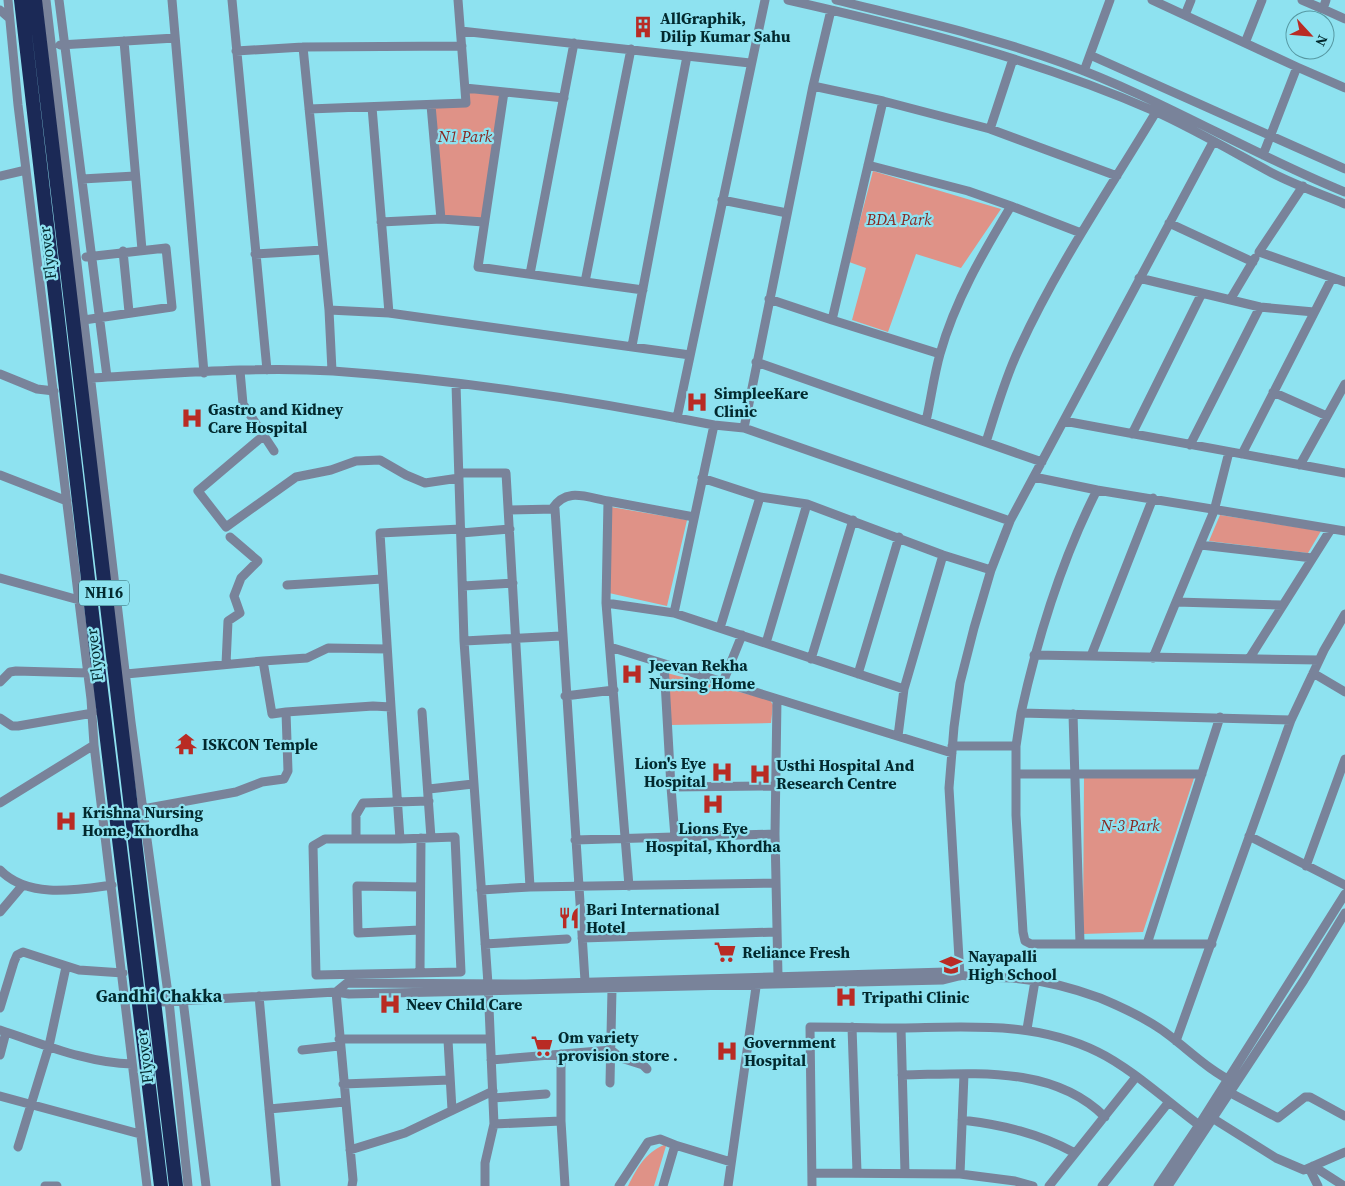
<svg xmlns="http://www.w3.org/2000/svg" width="1345" height="1186" font-family="'Source Serif 4',serif">
	<rect width="100%" height="100%" fill="#8ee2f0"/>
	<path fill="#df9287" d="M465 88 504 92 484 222 441 219 431 105 465 103Z
		M873 171 1001 209 961 268 916 254 888 332 852 320 866 268 849 262Z
		M611 507 687 520 667 606 609 593Z
		M1220 515 1321 531 1308 553 1209 541Z
		M667 673 770 700 773 705 771 723 671 725Z
		M1084 778H1194L1143 932 1083 934Z
		M664 1145 666 1146 654 1186H628C637 1168 645 1153 664 1145Z"/>
	<g fill="none" stroke-linecap="round" stroke-linejoin="round">
		<path stroke="#79839a" stroke-width="9" d="M8 0 18 105 91 699 94 745 147 1186
			M46 0 131 722 169 1001 188 1186
			M59 0 107 377
			M172 0 204 373
			M232 0 267 370
			M788 0C912 28 1038 60 1154 111 1194 129 1233 152 1272 173 1295 185 1321 194 1345 204
			M836 0C912 19 989 36 1063 63 1160 98 1249 153 1345 192
			M1152 0 1297 67 1263 155
			M1302 0 1323 9 1326 0
			M1323 9 1345 19
			M0 10 9 18
			M1185 15 1191 0
			M461 31 750 63
			M124 41 142 250
			M1245 43 1262 0
			M60 45 175 38
			M303 47 329 310 332 371
			M236 51 303 47 462 46
			M1090 55 1345 169
			M1297 67 1345 88
			M1084 71 1110 0
			M813 86 883 101 990 129 1117 176
			M465 88 564 98
			M504 92 478 267 643 290
			M431 105 441 219
			M372 107 389 313
			M309 109 466 103 458 0
			M990 129 1013 59
			M868 165 968 191 1011 206
			M0 176 26 170
			M82 179 135 176
			M1303 186 1259 252 1345 282
			M722 200 787 213
			M381 222 441 219 484 222
			M1169 223 1253 262
			M123 251 129 312
			M255 254 323 250
			M530 274 574 43
			M1139 278 1260 307 1314 312
			M585 282 631 49
			M769 299 832 320 883 101
			M1230 300 1255 258
			M329 310 389 313 690 355
			M84 320 172 307 166 248 86 257
			M832 320 940 354
			M632 346 687 56
			M756 362 1042 462
			M240 371 243 404 274 451
			M0 374 37 389 54 391
			M91 378C171 374 253 366 333 371 460 380 589 400 714 425L674 613 606 603 629 886
			M456 384 464 641 488 984 494 1124 485 1163V1186
			M1273 392 1327 416
			M677 418 765 0
			M926 421C931 399 934 375 940 354 955 300 983 253 1011 206L1081 233
			M1064 421 1345 473
			M714 425 744 428 1010 521
			M744 428 813 86 831 10
			M1132 434 1202 293
			M263 436 198 491 226 527 296 477 331 470 356 461 380 460 406 475 425 483 459 478
			M986 442C996 411 1005 378 1019 349 1057 266 1109 190 1156 112
			M1190 445 1260 307
			M1229 452 1214 511 1176 602 1283 605
			M1242 454 1332 278
			M1300 465 1345 384
			M459 473H506L530 887
			M0 475 67 501
			M702 478 760 497 807 504 943 555 991 570
			M1097 490 1345 531
			M552 509C566 487 586 497 608 501
			M509 510 555 509 585 981
			M461 533 510 529
			M1201 545 1312 558
			M0 578 79 600
			M287 585 382 579
			M463 586 513 583
			M606 603 608 501 694 517
			M674 613 904 689
			M720 628 760 497
			M464 641 561 636
			M766 643 807 504
			M610 647 952 753
			M1034 655 1319 660
			M1091 656 1153 498
			M1153 658 1176 602
			M811 659 853 520
			M1249 659 1331 529
			M263 661 307 658 328 648 387 649
			M226 664 228 621 240 613 234 596 241 578 258 561 230 537
			M664 664 671 787
			M1313 673 1345 692
			M126 674 263 661 272 714 286 712 288 771 284 779 262 782 236 792 143 809
			M858 674 899 537
			M0 682 10 672 16 671 88 673
			M723 682 742 635
			M565 696 614 690
			M777 699 775 834 778 976
			M391 707 400 839H325L313 846 316 975 461 972 455 837 400 839
			M286 712 373 706 391 707 380 533 461 529
			M422 712 431 838
			M1021 713C1038 636 1061 561 1097 490L1034 477
			M1073 714 1080 943
			M0 718 12 726H18L93 713
			M898 736 904 689 943 555
			M952 746H1016V815L1023 932 1025 941 1031 944H1212
			M1016 746 1021 713 1291 720
			M1017 774H1202
			M429 789 473 784
			M0 803 94 745
			M1249 836 1345 885
			M675 837 671 787 776 786
			M356 839V815L363 803 429 801
			M575 840 775 834
			M1306 866 1345 759
			M0 870C28 899 76 890 112 885
			M420 887 357 886 358 933 420 930
			M481 890 530 887 776 883
			M0 912 22 886
			M582 938 776 932
			M485 944 567 939
			M1147 944 1220 717
			M420 972 421 838
			M960 976 949 788 954 727 960 683 974 628 991 570 1010 521 1213 142
			M336 992 347 983 526 984 946 972C967 978 989 977 1011 978 1040 980 1073 988 1100 998 1124 1008 1150 1020 1170 1036 1192 1053 1210 1071 1235 1083
			M336 992 353 1180 352 1186
			M259 996 276 1186
			M183 1000 206 1186
			M163 1002 336 992 349 994 943 980 959 976
			M0 1008 14 962 17 955 23 952 79 970 123 973
			M852 1027 857 1172
			M901 1028 905 1173
			M1027 1029 1035 981
			M0 1030C43 1044 87 1063 132 1064
			M339 1039H490
			M448 1040 452 1110
			M1176 1041 1291 720 1324 650 1345 614
			M302 1050 339 1046
			M561 1054V1121L565 1186
			M0 1055 6 1032
			M491 1060 611 1050 621 1058 643 1065 647 1069
			M964 1074 960 1174 1015 1181 1033 1186
			M902 1075C971 1074 1052 1064 1105 1117
			M610 1083 612 989
			M343 1084 450 1080
			M1225 1090 1278 1118 1305 1097H1310L1345 1116
			M0 1096 140 1134
			M493 1098 546 1094
			M269 1109 345 1102
			M1209 1116 1276 1158 1304 1170 1345 1152
			M962 1120C1003 1125 1038 1133 1075 1153
			M494 1124 561 1121
			M18 1147 49 1046 66 967
			M350 1150 405 1133 493 1091
			M1313 1166 1344 1186
			M1309 1168 1318 1186
			M812 1173 960 1174
			M45 1186H57
			M619 1186 648 1142 660 1139 675 1145
			M663 1186 675 1145 731 1162
			M728 1186 757 980
			M812 1186 810 1027C840 1027 870 1028 901 1028 969 1027 1035 1021 1098 1052 1131 1068 1169 1103 1199 1125
			M1049 1186 1136 1077
			M1102 1186 1168 1103
			M1158 1186 1199 1125 1345 894
			M1168 1186 1304 980 1345 913"/>
		<path stroke="#1b2956" stroke-width="14" d="M21 0 99 674 161 1186
			M35 0 176 1186"/>
	</g>
	<defs>
		<g id="building-bare" transform="scale(1.725)"><path d="M-4-6H4V6H1V3H-1V6H-4ZM-2.5-4.3h1.7v1.8h-1.7ZM.8-4.3h1.7v1.8H.8ZM-2.5-1h1.7V.8h-1.7ZM.8-1h1.7V.8H.8Z" fill="#b92b24" stroke="#8ee2f0" stroke-width="2.5" paint-order="stroke"/></g>
		<g id="hospital-bare" transform="scale(1.725)"><path d="M-5-5h3v3.5h4V-5h3V5h-3V1.5h-4V5h-3Z" fill="#b92b24" stroke="#8ee2f0" stroke-width="2.5" paint-order="stroke"/></g>
		<g id="temple-bare" transform="scale(1.725)"><path d="M0-6L5-2H3V0L6.5 2.5H4V6H1.5V3h-3V6H-4V2.5H-6.5L-3 0V-2H-5Z" fill="#b92b24" stroke="#8ee2f0" stroke-width="2.5" paint-order="stroke"/></g>
		<g id="restaurant-bare" transform="scale(1.725)"><path d="M-5-6h1v4h1v-4h1v4h1v-4h1v5L-1.5 .5V6h-2V.5L-5-1ZM5-6V6H3V1.5H1.5Q1.5-4 5-6Z" fill="#b92b24" stroke="#8ee2f0" stroke-width="2.5" paint-order="stroke"/></g>
		<g id="supermarket-bare" transform="scale(1.725)"><path d="M-6-5.5h2.5l.6 2H6L4.5 2H-2.5L-4.4-4H-6ZM-1.5 3.2a1.3 1.3 0 1 0 .1 0ZM3 3.2a1.3 1.3 0 1 0 .1 0Z" fill="#b92b24" stroke="#8ee2f0" stroke-width="2.5" paint-order="stroke"/></g>
		<g id="school-bare" transform="scale(1.725)"><path d="M0-5L7-2L0 1L-7-2ZM-4 1L0 2.5L4 1V4Q0 6-4 4Z" fill="#b92b24" stroke="#8ee2f0" stroke-width="2.5" paint-order="stroke"/></g>
	</defs>
	<g fill-rule="evenodd">
		<use href="#building-bare" x="643" y="27"/>
		<use href="#hospital-bare" x="697" y="402"/>
		<use href="#hospital-bare" x="192" y="418"/>
		<use href="#hospital-bare" x="632" y="674"/>
		<use href="#temple-bare" x="186" y="744"/>
		<use href="#hospital-bare" x="722" y="772"/>
		<use href="#hospital-bare" x="760" y="774"/>
		<use href="#hospital-bare" x="713" y="804"/>
		<use href="#hospital-bare" x="66" y="821"/>
		<use href="#restaurant-bare" x="569" y="918"/>
		<use href="#supermarket-bare" x="725" y="952"/>
		<use href="#school-bare" x="951" y="965"/>
		<use href="#hospital-bare" x="846" y="997"/>
		<use href="#hospital-bare" x="390" y="1004"/>
		<use href="#supermarket-bare" x="542" y="1046"/>
		<use href="#hospital-bare" x="727" y="1051"/>
	</g>
	<g text-anchor="middle" stroke-width="4.5" stroke-linejoin="round" paint-order="stroke">
		<rect fill="#8ee2f0" stroke="#2c6068" stroke-width="1" x="79" y="580.5" width="50" height="25" rx="4"/>
		<g font-size="15" font-weight="bold" fill="#02292e">
			<text x="104" y="598">NH16</text>
		</g>
		<g font-size="16" font-weight="bold" fill="#02292e" stroke="#8ee2f0" text-anchor="start">
			<text x="660" y="24">AllGraphik,<tspan x="660" dy="18">Dilip Kumar Sahu</tspan></text>
			<text x="714" y="399">SimpleeKare<tspan x="714" dy="18">Clinic</tspan></text>
			<text x="208" y="415">Gastro and Kidney<tspan x="208" dy="18">Care Hospital</tspan></text>
			<text x="649" y="671">Jeevan Rekha<tspan x="649" dy="18">Nursing Home</tspan></text>
			<text x="202" y="750">ISKCON Temple</text>
			<text x="706" y="769" text-anchor="end">Lion's Eye<tspan x="706" dy="18">Hospital</tspan></text>
			<text x="776" y="771">Usthi Hospital And<tspan x="776" dy="18">Research Centre</tspan></text>
			<text x="82" y="818">Krishna Nursing<tspan x="82" dy="18">Home, Khordha</tspan></text>
			<text x="713" y="834" text-anchor="middle">Lions Eye<tspan x="713" dy="18">Hospital, Khordha</tspan></text>
			<text x="586" y="915">Bari International<tspan x="586" dy="18">Hotel</tspan></text>
			<text x="742" y="958">Reliance Fresh</text>
			<text x="968" y="962">Nayapalli<tspan x="968" dy="18">High School</tspan></text>
			<text x="862" y="1003">Tripathi Clinic</text>
			<text x="406" y="1010">Neev Child Care</text>
			<text x="558" y="1043">Om variety<tspan x="558" dy="18">provision store .</tspan></text>
			<text x="744" y="1048">Government<tspan x="744" dy="18">Hospital</tspan></text>
		</g>
		<g font-size="16" font-style="italic" fill="#882821" stroke="#8ee2f0">
			<text x="465" y="142">N1 Park</text>
			<text x="899" y="225">BDA Park</text>
			<text x="1130" y="831">N-3 Park</text>
		</g>
		<g font-size="16" fill="#02292e" stroke="#8ee2f0">
			<text transform="translate(47 253) rotate(-97)" y="6">Flyover</text>
			<text transform="translate(94 655) rotate(-97)" y="6">Flyover</text>
			<text transform="translate(144 1057) rotate(-97)" y="6">Flyover</text>
		</g>
		<g font-size="18" font-weight="bold" fill="#02292e" stroke="#8ee2f0">
			<text x="159" y="1002">Gandhi Chakka</text>
		</g>
	</g>
	<g transform="translate(1310 35) rotate(116)"><circle r="24" fill="#8ee2f0" stroke="#5698a2"/>
	<path d="M0-4L9 19L0 12L-9 19Z" fill="#b92b24"/>
	<text y="-8" font-size="14" font-weight="bold" text-anchor="middle" fill="#02292e">N</text>
	</g>
</svg>
